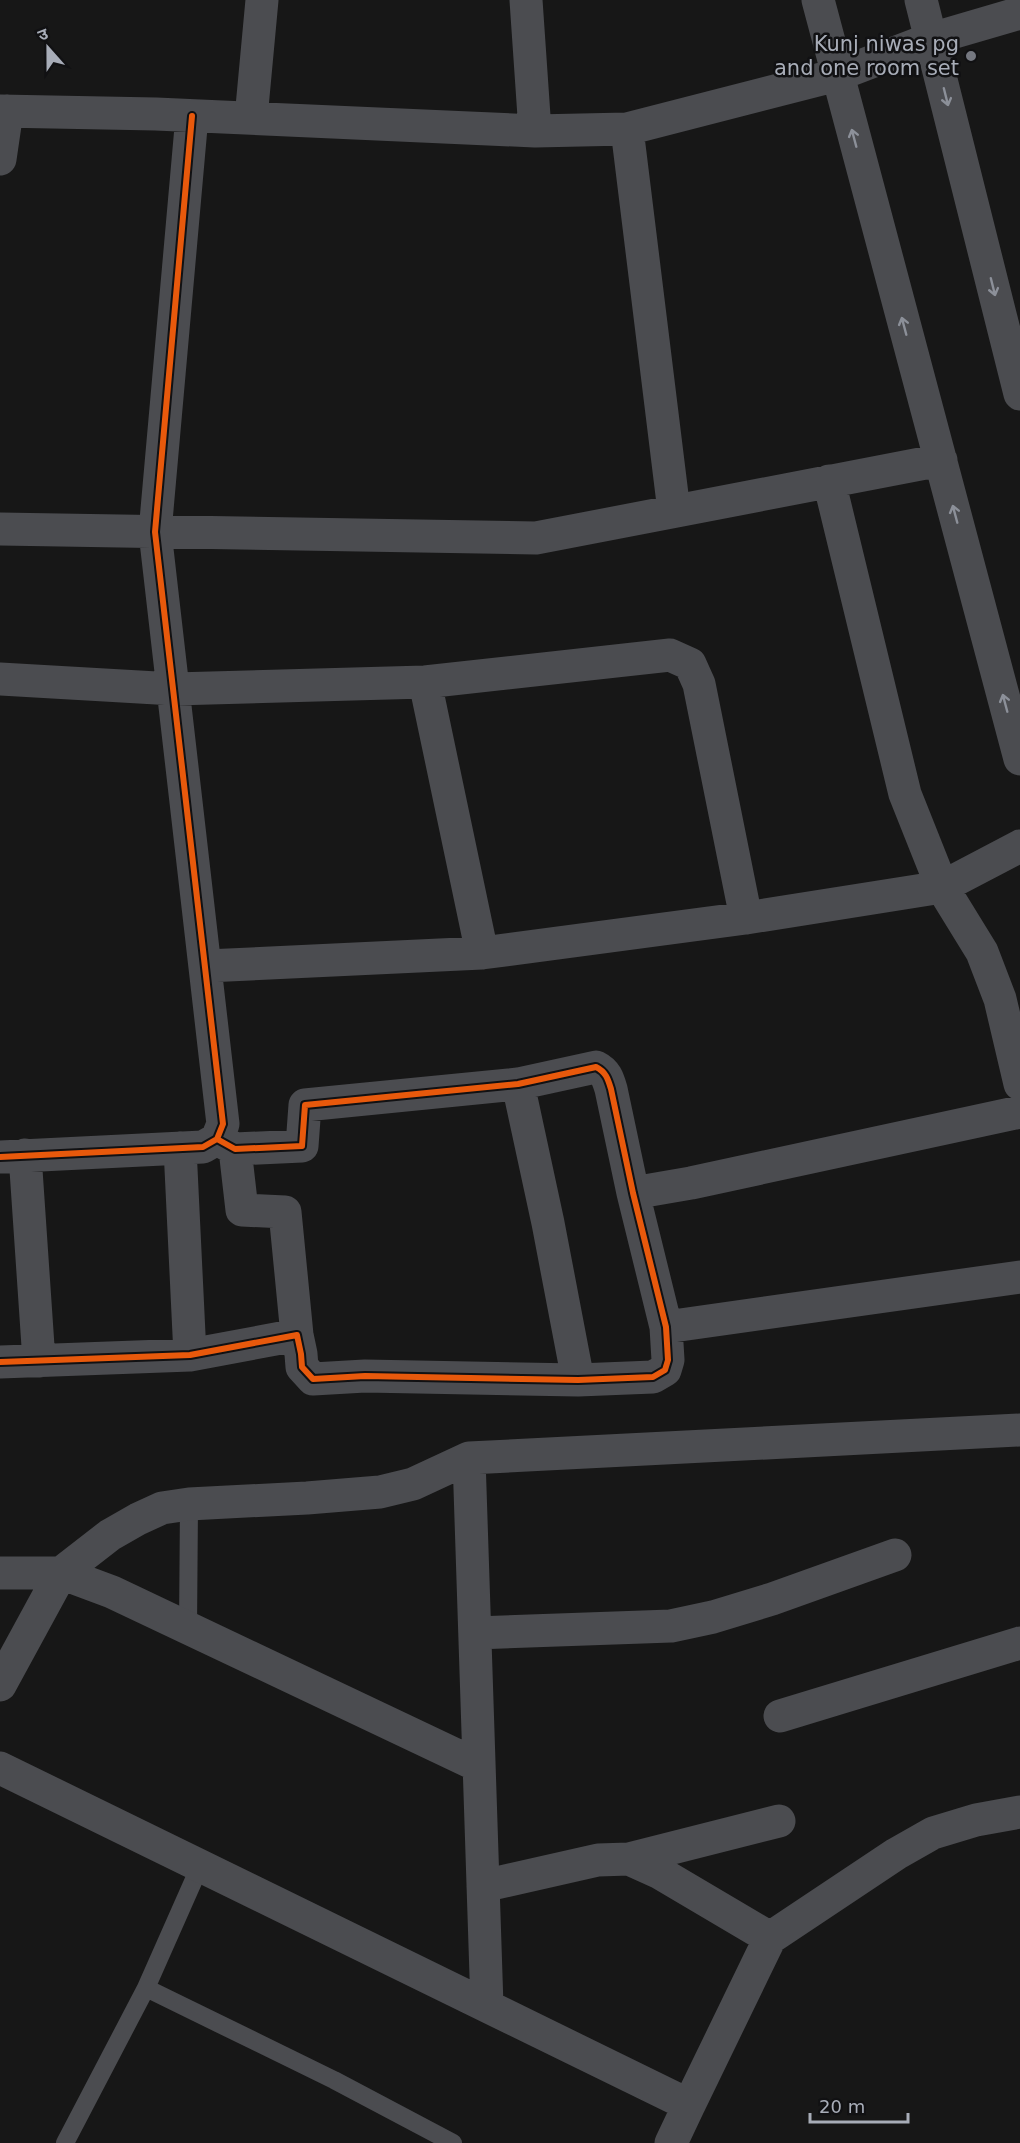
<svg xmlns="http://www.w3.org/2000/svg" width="1020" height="2143" font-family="'DejaVu Sans','Noto Sans Devanagari',sans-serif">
	<rect width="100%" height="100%" fill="#171717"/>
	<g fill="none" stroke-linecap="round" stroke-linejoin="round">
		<path stroke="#4b4c50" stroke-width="18" d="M188 1629 189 1504
			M146 1988 334 2080 453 2143
			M65 2143 146 1988 200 1866"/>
		<path stroke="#4b4c50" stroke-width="33" d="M526 0 535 131
			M818 0 1020 759
			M921 0 1020 394
			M0 111 156 114 535 131 627 129 837 75 931 39 1020 13
			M251 118 262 0
			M627 129 674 511
			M0 159 7 111
			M829 481 905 794 942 887 982 952 1000 999 1020 1084
			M0 529 536 538 941 460
			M0 679 174 689 425 682 670 655 690 664 699 684 746 918
			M425 682 482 953
			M206 966 482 953 746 918 942 887 1020 846
			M518 1084 548 1223 578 1380
			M180 1148 190 1355
			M235 1149 242 1210 285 1212 297 1335
			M25 1155 39 1361
			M0 1157 203 1147 217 1139 223 1124 155 532 192 116
			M633 1193 691 1183 1020 1112
			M666 1327 1020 1277
			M0 1362 190 1355 297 1335 301 1354 302 1367 313 1379 365 1376 578 1380 653 1377 665 1370 668 1360 666 1327 633 1193 611 1089C608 1079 606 1072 596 1067L518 1084 305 1105 302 1146 235 1149 217 1139
			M469 1458 487 2006
			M0 1573H61L112 1592 479 1766
			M475 1633 671 1626 713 1617 772 1599 895 1555
			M0 1685 61 1573 110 1535 138 1519 162 1508 189 1504 307 1498 380 1492 413 1484 469 1458 1020 1430
			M780 1716 1020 1643
			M0 1768 689 2105 671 2143
			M629 1859 779 1821
			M483 1886 598 1860 629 1859 660 1873 770 1938
			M689 2105 770 1938 896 1854 933 1833 976 1820 1020 1812"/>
		<g stroke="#111113" stroke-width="10">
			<path id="cycleway" d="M0 1157 203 1147 217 1139 223 1124 155 532 192 116
				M0 1362 190 1355 297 1335 301 1354 302 1367 313 1379 365 1376 578 1380 653 1377 665 1370 668 1360 666 1327 633 1193 611 1089C608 1079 606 1072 596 1067L518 1084 305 1105 302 1146 235 1149 217 1139"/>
		</g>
		<use href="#cycleway" stroke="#e8590c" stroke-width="6"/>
	</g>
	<defs><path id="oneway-shaft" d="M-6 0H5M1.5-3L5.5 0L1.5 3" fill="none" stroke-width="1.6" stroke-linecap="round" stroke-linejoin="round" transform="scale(1.5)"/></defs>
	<g stroke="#8c9099">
		<use href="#oneway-shaft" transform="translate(946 97) rotate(76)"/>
		<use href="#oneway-shaft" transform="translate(854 138) rotate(-105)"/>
		<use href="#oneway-shaft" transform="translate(993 287) rotate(76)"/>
		<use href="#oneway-shaft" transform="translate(904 326) rotate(-105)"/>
		<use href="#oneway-shaft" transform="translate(955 514) rotate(-105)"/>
		<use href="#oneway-shaft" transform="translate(1005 703) rotate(-105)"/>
	</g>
	<circle fill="#757880" stroke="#111113" stroke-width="2" cx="971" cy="56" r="6"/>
	<g text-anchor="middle" stroke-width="5" stroke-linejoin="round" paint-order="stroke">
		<g font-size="21" fill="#a8adb8" stroke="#111113" text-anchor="end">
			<text x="959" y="51">Kunj niwas pg<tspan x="959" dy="24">and one room set</tspan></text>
		</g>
	</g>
	<g transform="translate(48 48) rotate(339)" stroke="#111113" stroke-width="4.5" paint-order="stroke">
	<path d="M0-4.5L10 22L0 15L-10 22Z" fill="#a8adb8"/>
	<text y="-9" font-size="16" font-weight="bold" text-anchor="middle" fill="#a8adb8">उ</text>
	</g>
	<path d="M810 2113v9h98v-9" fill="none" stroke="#a8adb8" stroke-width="3"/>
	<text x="819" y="2113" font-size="18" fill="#a8adb8" stroke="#111113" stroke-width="4.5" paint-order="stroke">20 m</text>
</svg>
